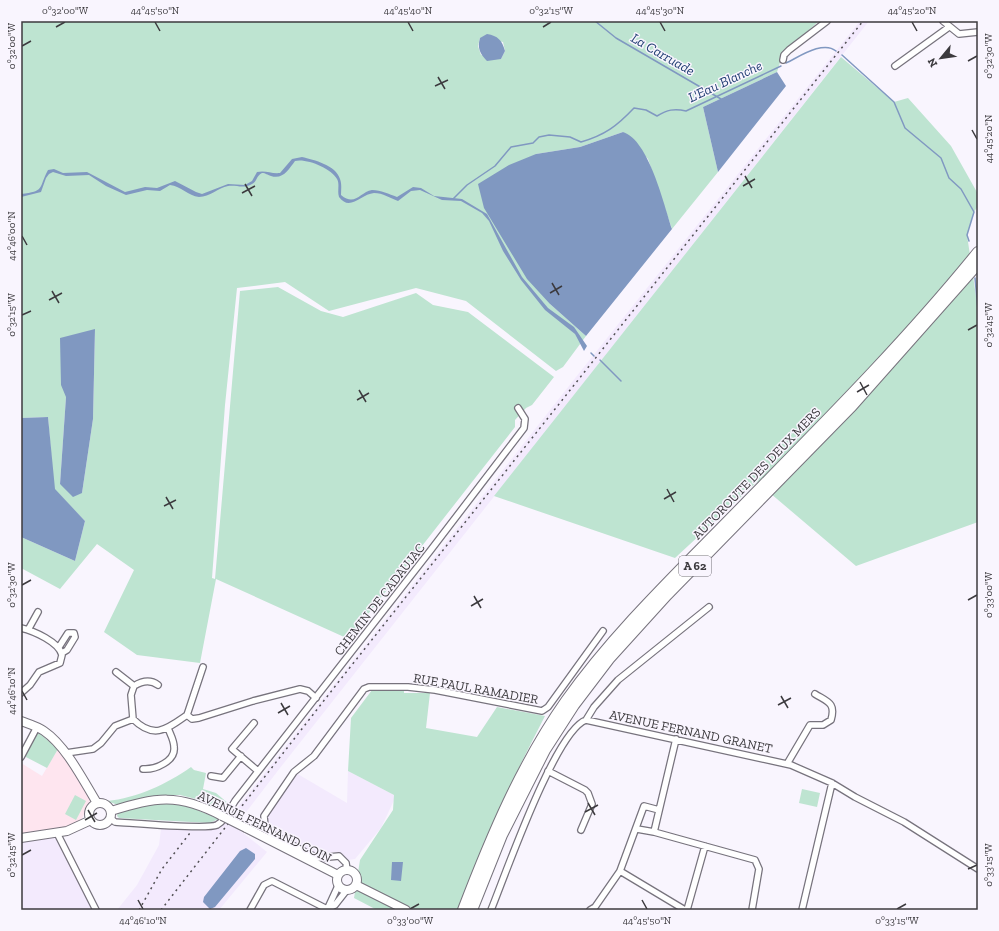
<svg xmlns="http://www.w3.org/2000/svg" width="999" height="931" font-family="'Zilla Slab',serif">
	<rect width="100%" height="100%" fill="#f9f5fe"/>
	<path fill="#f3eafd" d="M860 21H869L280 768 240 820 231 816 572 382Z
		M348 771 396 796 381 828 355 859 348 860 338 852 316 854 271 829 267 816 296 773 347 803Z
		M225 822 237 828 267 852 219 910H117L137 885 159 845 161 829H208L222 826Z
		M56 837 93 910H21V841Z"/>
	<path fill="#fee5ef" d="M58 749 91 798 81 821 70 827 21 835V763L42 776Z"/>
	<path fill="#bee4d1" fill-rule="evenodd" d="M21 21H819L783 53 777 72 703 107 718 172 672 229 648 159 623 132 580 147 536 154 550 304 586 336 563 367 556 371 466 301 416 288 329 311 285 282 237 288 225 405 212 578 215 579 240 291 278 287 321 311 343 317 416 293 433 305 468 312 554 377 532 405 526 408 515 420V427L404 569 398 573 394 581 354 632 356 637 353 641 216 579 200 663 137 655 104 632 134 570 97 544 60 589 21 568V537L75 561 85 521 54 489 48 417 21 418ZM480 38 503 42 505 51 501 59 481 55 478 46ZM95 329 93 419 82 493 60 484 66 397Z
		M841 57 894 102 908 98 951 146 978 194V206L974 212 967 235 978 310V522L856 566 757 482 675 558 494 496Z
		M372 690H404V693H430L426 728 477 737 497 707 545 716C512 779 483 843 458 910H377L354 898 360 860 393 810 394 795 348 771 351 718Z
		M38 732 58 749 47 768 24 756Z
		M191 767 194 770 206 773 203 789 216 793 229 804 225 812 200 800 180 795H160L118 805 107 801C137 798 167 784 191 767Z
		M802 789 820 793 817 807 799 803Z
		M75 795 86 801 76 820 65 814Z
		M168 803 185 805 219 819 209 823 119 818 117 816 118 813 148 805Z"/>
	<path fill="#8098c1" d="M487 34C498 36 502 40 505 51L501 59 487 61C480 54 477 48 480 38Z
		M777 72 786 86 718 172 703 107Z
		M623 132C649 140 664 205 672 229L586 336 550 304 527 279 484 208 478 184 509 165 536 154 580 147Z
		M302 157C314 160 336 165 340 179 342 184 341 190 341 195 355 207 360 192 372 190 381 190 389 194 397 197L413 187 421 188 434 196 462 199 487 214 522 277 548 308 574 327 587 346 584 351 575 334 545 310 521 280 503 251 489 221 482 213 461 201 442 200 420 190 411 191 398 201C390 198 383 193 374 193 361 194 350 212 339 197 337 191 340 184 337 179 331 168 306 158 295 161 289 169 283 180 271 176 267 175 266 173 262 173 256 176 257 182 252 184 244 189 237 185 228 186 218 188 210 197 199 197 188 196 181 186 170 185L160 191 147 190 126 195 106 186 89 175 66 176 53 172 49 174 46 178 41 192 21 197V194C45 191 38 189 48 170L54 169 63 173 87 172 125 192 145 187 157 188 175 181 196 192 202 194 228 184 245 185 252 181 257 172C266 170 271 174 280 173L292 159Z
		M95 329 93 419 82 493 73 497 60 484 66 397 61 385 60 338Z
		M48 417 55 489 85 521 75 561 21 537V418Z
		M246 848 255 854V859L215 907 210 909 203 902 204 897 240 851Z
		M392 862H403L401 881 391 880Z"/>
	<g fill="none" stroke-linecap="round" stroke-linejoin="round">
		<path stroke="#8098c1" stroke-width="1.5" d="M595 21 616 38 721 99
			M842 55 894 102 905 128 941 158 949 178 961 189 974 212 967 235 969 241
			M786 63C799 57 823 40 836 51
			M453 199 467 185 495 166 511 147 533 143 539 137 549 135 570 137 581 142C605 135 617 126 634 108L646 110 657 116C667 110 674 108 686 111L781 66
			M975 278 978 310
			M591 353 594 356
			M600 360 621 381"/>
		<g stroke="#77737d" stroke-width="8">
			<path id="street" d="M943 21 959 34 978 32
				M783 60 784 55 789 50 827 21
				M895 66 949 27
				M21 628C34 631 59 642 62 655L60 663 39 672 30 685 21 693
				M28 630 38 612
				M59 647 68 633H74L75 637 67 650 62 653
				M203 667 187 715 192 719 199 718 253 701 300 689 308 691 316 698
				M116 672 134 686
				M133 719 131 695 134 686C142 681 150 679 158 685
				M586 720 594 707 618 680 709 607
				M254 723 232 749 258 771
				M66 753 93 749 101 743 115 726 133 719C154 740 167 729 187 715
				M21 757 37 727
				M787 764 810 725H823L831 720C836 703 828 702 815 694
				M143 769C155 770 176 761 174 747 174 740 170 734 168 728
				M548 771 585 790 588 793 592 804 581 830
				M211 776 223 778 241 756
				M659 810 644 806 620 871 685 910
				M110 818 115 822C132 823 206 830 217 825 226 820 230 809 235 801L430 551 524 428 525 419 518 408
				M637 829 654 832 755 860 759 869 752 910
				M654 832 676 739
				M57 833 96 910
				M347 870 346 863 339 856 318 858 309 854 270 833 265 826 264 816 294 772 314 756 364 689 369 687H408L435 690 542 711 548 707 603 631
				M327 909 335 905 346 891
				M250 910 264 885 272 881 327 909
				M327 910 338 886
				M491 910C505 876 555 731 586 720L791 765 832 783 855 797 904 822 978 869
				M590 910 595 907 620 871
				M687 910 705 846
				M802 910 832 783"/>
		</g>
		<g stroke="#77737d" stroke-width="10">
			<path id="secondary" d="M21 721C29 724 37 726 44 731 66 746 83 780 97 803
				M89 814a11 11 0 1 1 22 0a11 11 0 1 1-22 0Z
				M111 811C156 797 178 793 222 816
				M246 828 338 875
				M21 838 67 831 91 820
				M337 880a10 10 0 1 1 20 0a10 10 0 1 1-20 0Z
				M356 885 406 910"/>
		</g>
		<g stroke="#77737d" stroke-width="12">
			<path id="highway" d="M463 910C491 837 521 765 566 701 612 636 671 579 727 522 813 434 901 347 978 252
				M472 910 502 835 545 750 574 705 609 659 667 595 852 406 978 264"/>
		</g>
		<use href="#street" stroke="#fff" stroke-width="5.5"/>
		<use href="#secondary" stroke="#fff" stroke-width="8"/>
		<use href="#highway" stroke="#fff" stroke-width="10"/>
		<path stroke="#514f53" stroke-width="1.5" stroke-dasharray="2 4" stroke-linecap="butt" d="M139 910 162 869 190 833
			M161 910 340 680 863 21"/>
		<g stroke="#77737d" stroke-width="10" stroke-linecap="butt">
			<path id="secondary-bridge" d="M222 816 246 828"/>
		</g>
		<use href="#secondary-bridge" stroke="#fff" stroke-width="8"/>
	</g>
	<path fill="none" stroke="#3c3a3e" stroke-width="1.5" d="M155 22 160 31M408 22 413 31M660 22 665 31M912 22 917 31M56 27 65 22M543 27 551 22M22 46 31 41M968 61 977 56M438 77 445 89M435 86 448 80M972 130 977 139M745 176 752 188M245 184 252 196M743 186 755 179M242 193 255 186M22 236 27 245M552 283 559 295M52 291 59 303M550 293 562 286M49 300 62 293M22 315 31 311M968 330 977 325M860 382 867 395M359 390 366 402M857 392 869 385M357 400 369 393M667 489 674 502M166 497 173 509M664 499 676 492M164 506 176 500M22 585 31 580M474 596 481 608M968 600 977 595M471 606 483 599M22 691 27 700M781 696 788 708M281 703 288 715M778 705 791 698M278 713 290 706M588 803 595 815M88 810 95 822M585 812 598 805M85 820 97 813M22 855 31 850M968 869 977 865M138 900 143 909M642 900 647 909M410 909 419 904M897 909 906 904"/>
	<g text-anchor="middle" stroke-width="3" stroke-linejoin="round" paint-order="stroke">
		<rect fill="#f9f5fe" stroke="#757278" stroke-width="1" x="679" y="556" width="32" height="20" rx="3"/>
		<g font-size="12" font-weight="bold" fill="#3c3a3e">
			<text x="695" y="570">A 62</text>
		</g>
		<g font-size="13" fill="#3c3a3e" stroke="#f9f5fe">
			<text transform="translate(756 473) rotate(-46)" y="5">AUTOROUTE DES DEUX MERS</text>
			<text transform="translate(379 599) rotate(-52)" y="5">CHEMIN DE CADAUJAC</text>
			<text transform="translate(476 688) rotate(10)" y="5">RUE PAUL RAMADIER</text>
			<text transform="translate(691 731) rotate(12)" y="5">AVENUE FERNAND GRANET</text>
			<text transform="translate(265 826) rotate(26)" y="5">AVENUE FERNAND COIN</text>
		</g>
		<g font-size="14" font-style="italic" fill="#213f73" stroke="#f9f5fe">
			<text transform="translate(663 54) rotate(30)" y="5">La Carruade</text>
			<text transform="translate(725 81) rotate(-25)" y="5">L'Eau Blanche</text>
		</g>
	</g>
	<rect width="999" height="931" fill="none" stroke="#f9f5fe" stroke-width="44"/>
	<g transform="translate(941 58) rotate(241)" stroke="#f9f5fe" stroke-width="3" paint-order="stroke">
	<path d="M0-3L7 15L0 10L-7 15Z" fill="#3c3a3e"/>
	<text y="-6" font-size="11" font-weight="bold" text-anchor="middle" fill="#3c3a3e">N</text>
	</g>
	<rect x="22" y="22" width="955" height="887" fill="none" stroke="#3c3a3e" stroke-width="1.5"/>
	<g font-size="10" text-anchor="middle" fill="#3c3a3e">
		<text x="65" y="14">0°32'00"W</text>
		<text x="155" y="14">44°45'50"N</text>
		<text x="408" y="14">44°45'40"N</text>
		<text x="551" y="14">0°32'15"W</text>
		<text x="660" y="14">44°45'30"N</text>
		<text x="912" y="14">44°45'20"N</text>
		<text transform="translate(11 46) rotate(-90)" y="4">0°32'00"W</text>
		<text transform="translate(988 56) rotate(-90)" y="4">0°32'30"W</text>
		<text transform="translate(988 139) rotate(-90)" y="4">44°45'20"N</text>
		<text transform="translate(11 236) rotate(-90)" y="4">44°46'00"N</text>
		<text transform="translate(11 315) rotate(-90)" y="4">0°32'15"W</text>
		<text transform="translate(988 325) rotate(-90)" y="4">0°32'45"W</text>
		<text transform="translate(11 585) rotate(-90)" y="4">0°32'30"W</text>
		<text transform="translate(988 595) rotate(-90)" y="4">0°33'00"W</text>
		<text transform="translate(11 691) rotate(-90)" y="4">44°46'10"N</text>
		<text transform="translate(11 855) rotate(-90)" y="4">0°32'45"W</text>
		<text transform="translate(988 865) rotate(-90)" y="4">0°33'15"W</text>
		<text x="143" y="924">44°46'10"N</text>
		<text x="410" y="924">0°33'00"W</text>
		<text x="647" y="924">44°45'50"N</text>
		<text x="897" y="924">0°33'15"W</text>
	</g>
</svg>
